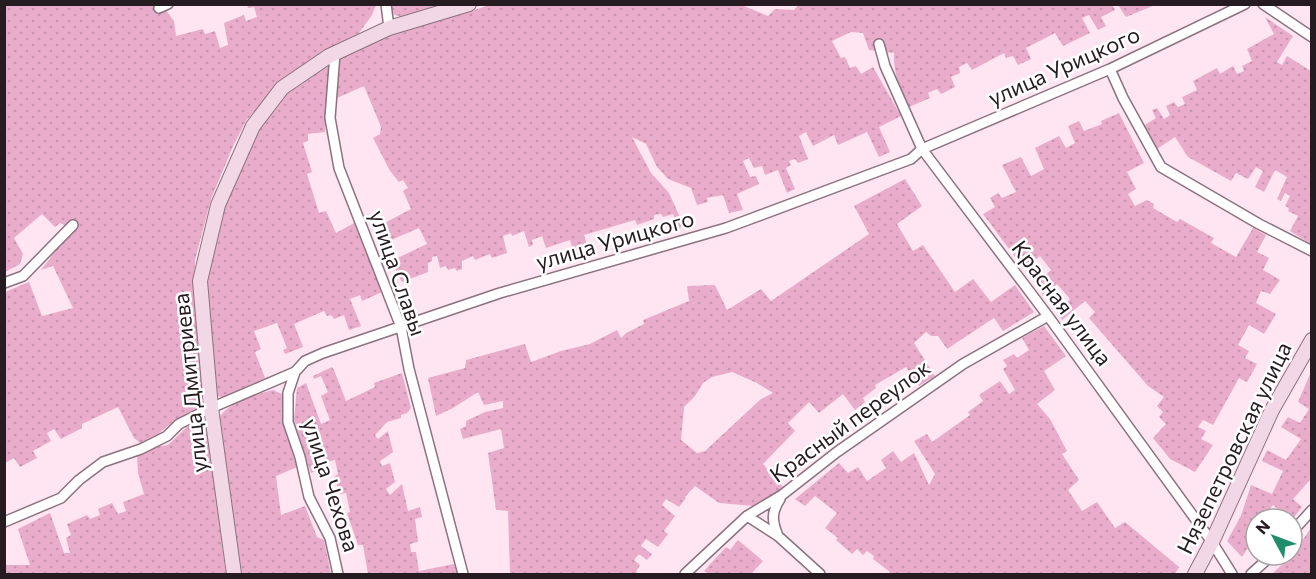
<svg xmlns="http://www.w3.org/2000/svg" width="1316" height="579" font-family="Commissioner,sans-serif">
	<defs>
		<pattern id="grass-dots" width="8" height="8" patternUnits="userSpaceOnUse" patternTransform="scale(1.5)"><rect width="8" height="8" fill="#e9adcb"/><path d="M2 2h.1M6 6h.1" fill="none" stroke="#c894ae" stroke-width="1.8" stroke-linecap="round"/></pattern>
	</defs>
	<rect width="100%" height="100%" fill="#fee5f1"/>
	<path fill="url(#grass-dots)" fill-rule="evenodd" d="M739 4 768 16 775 9 794 10 799 4H1112L1115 10 1101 17 1106 26 1098 30 1089 15 1082 18 1090 33 1063 46 1055 33 1026 48 1031 59 1018 65 1013 56 1006 58 1004 53 972 70 967 63 959 67 960 73 951 77 955 87 941 94 937 89 928 93 930 98 909 107C900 91 893 72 894 53L869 50 863 33 851 32 832 41 841 58 845 57 850 68 856 66 861 74 873 67 901 116 879 127 890 152 879 157 867 132 838 145 834 135 813 146 806 132 799 136 808 159 798 163 795 159 789 161 791 165 786 168 795 189 787 193 778 170 765 175 762 166 754 168 749 158 743 161 750 177 756 176 759 184 737 194 743 210 729 213 723 195 707 198 708 202 697 205 691 188 668 179 657 167 646 144 632 137 651 173 669 193 683 224 679 229 673 214 663 217 661 214 654 215V219L637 225 635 220 584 235 590 256 576 260 570 240 546 248 542 236 532 240 533 245 529 247 524 231 512 236 511 233 503 236 507 253 492 258 490 254 475 260 473 256 462 261V269L457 271 455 268 448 270 446 266 440 268 437 256 432 257V261L428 263V272L402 282 391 261 427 244 419 228 384 243 377 227 411 209 403 191 408 188 403 180 399 182 390 171 373 138 380 134 381 127 364 86 337 98V58L396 33 469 12 489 5Z
		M5 5H162L174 21 176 36 203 29 205 34 215 31 220 48 228 45 224 23 244 15 246 21 257 17 254 7 248 8 247 5H376L372 15 359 33 327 49 282 80 246 121 234 144 211 199 195 260 194 287 203 397 202 404 198 410 175 420 158 434 140 443 134 438 118 407 82 424V428L61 439 54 429 47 433 51 441 33 451 37 458 20 467 14 458 5 463V292L29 282 42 316 73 308 53 266 41 270 64 240 74 230 60 223 55 227 42 214 14 238 23 254 20 264 5 272Z
		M390 5H445C430 9 408 22 393 14Z
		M1118 5H1155L1126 17Z
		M1265 17 1293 36 1277 62 1282 65 1287 56 1311 71V244L1290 231 1298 216 1288 211 1289 208 1285 206 1290 196 1285 193 1281 201 1277 199 1287 177 1275 170 1264 192 1255 187 1263 171 1256 167 1248 179 1236 173 1231 181 1188 157 1175 137 1157 149 1143 126 1156 118 1152 110 1157 108 1164 119 1170 115 1166 106 1174 102 1178 107 1185 104 1182 97 1197 90 1193 81 1217 68 1220 74 1233 66 1237 74 1244 71 1242 66 1252 61 1247 49 1274 34Z
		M329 63 325 132 308 134V141L303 143 312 172 307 174 319 213 326 211 336 233 354 223 382 292 362 301 360 295 350 299 361 326 349 330 344 315 334 319 331 315 327 316 324 311 294 324 303 347 285 354 283 350 287 348 277 323 254 331 261 349 255 352 265 378 223 398 218 396 208 308V277L213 243 221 210 258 129 285 93Z
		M1119 113 1144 163 1127 172 1136 189 1128 194 1135 206 1147 200 1154 204 1153 208 1177 222 1180 219 1214 238 1211 243 1236 257 1253 228 1266 235 1257 252 1269 258 1263 270 1280 280 1270 294 1261 291 1256 303 1276 314 1264 334 1249 325 1238 345 1249 351 1245 358 1257 364 1247 382 1239 378 1213 425 1203 420 1198 427 1206 431 1201 439 1213 445 1195 472 1170 459 1153 438 1166 424 1159 417 1163 412 1157 406 1164 397 1148 386 1089 318 1095 312 1085 301 1062 320 1057 312 1070 299 1057 284 1043 296 1036 283 1051 270 1040 256 1024 269 983 214 995 207 990 198 998 193 1002 198 1016 192 1002 165 1021 157 1031 176 1044 169 1035 148 1059 136 1066 148 1075 143 1068 126 1079 121 1084 131 1102 124 1101 121Z
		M905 179 922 206 897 224 913 251 923 245 955 292 973 279 991 302 1015 285 1034 312 1003 331 994 318 947 349 938 336H931L926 332 914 343 935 376 919 386 906 367 875 385 876 388 863 398 865 402 855 410 843 394 819 413 809 402 788 423 795 431 763 464 784 488 754 506 719 503 695 486 685 497 686 498 679 507 666 499 662 505 675 516 664 531 668 534 658 547 646 539 641 546 652 554 647 560 639 554 634 560 640 565 636 572 639 574H510L508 511 496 510 488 453 504 448 501 429 463 439 460 429 466 426V421L485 412 503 408V401L484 405 478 392 453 408 436 416 428 378 465 368 466 360 525 344 531 362 561 351 590 344 617 330 621 338 626 333 644 324 643 320 689 301 687 286 715 285 727 310 761 289 771 301 869 234 854 206ZM732 372 757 383 773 393 761 399 705 451 697 453 681 440 684 407 695 396 703 383 712 377Z
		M1044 326 1066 356 1044 371 1055 390 1037 404 1050 419 1067 451 1062 454 1079 480 1068 490 1082 511 1097 502 1115 528 1125 522 1179 567 1175 574H1143L1139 572 1137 574H888L890 572 873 559 874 556 867 551 863 555 857 549 852 554 836 540 838 538 825 528 837 513 815 496 805 506 795 499 839 463 848 473 858 467 867 481 886 468 881 460 893 451 901 462 914 453 929 485 935 474 914 441 927 434 932 442 970 415 968 412 983 401 979 395 1000 381 1009 394 1015 390 1003 369 1007 366 1003 360 1014 354 1017 358 1029 350 1022 338Z
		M332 367 334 370 346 401 375 387 374 383 402 373 411 408 407 413 401 415V418L387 422 375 435 378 439 388 431 393 452 380 461 382 466 390 463 395 482 386 489 390 495 402 484 408 511 420 507 422 517 415 519 418 542 410 544 411 552H416L419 571 454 564 457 574H368L363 545H358L347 513 350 512 346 493 340 494 334 477 338 474 335 460 323 463V468L311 473 294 420 297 388 306 383 321 424 330 420 321 396 328 392 321 376 314 379 313 376Z
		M1311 372V479L1293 499 1302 507 1292 520 1273 505 1267 512 1272 516 1270 519H1256V535L1242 557 1227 541 1241 516 1251 485 1272 494 1283 471 1262 461 1267 450 1286 460 1301 439 1281 427 1288 417 1300 423 1309 409 1298 402Z
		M273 390 282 394 283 424 297 467 276 476 281 515 305 506 317 537 324 540 331 574H239L219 417C232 401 253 395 273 390Z
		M200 420 206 423 226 574H5L4 565H30L18 529 50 513 64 553H70L66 538 71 535 67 524 87 515 90 519 100 515 98 509 112 503 118 514 126 511 123 502 144 494 138 473 137 455 155 447 168 445 192 422Z
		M1311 528V574H1272L1292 555Z
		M738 540 763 561 751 574H709L704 571 726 547 730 550Z"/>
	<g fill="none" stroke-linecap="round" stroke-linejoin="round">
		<g stroke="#8c727e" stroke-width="12">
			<path id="street" d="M386 4 389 28
				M1263 4 1312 37
				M159 8 168 4
				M879 44 885 66 922 149 1048 316 1212 542 1232 574
				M335 53 330 118 339 168 401 327 409 369 463 574
				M1110 69 1123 98 1161 167 1259 224 1312 251
				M4 283 23 276 73 225
				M295 372 288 393V422L300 457 309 497 330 538 338 574
				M747 516 778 536 820 574
				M4 522 61 498 79 480 103 462 141 449 167 436 179 424 211 408 295 372 305 361 323 353 500 293 726 228 911 159 922 149 1110 69 1245 4
				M1292 532 1312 510
				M778 536C772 521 771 513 780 499
				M685 574 747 516 782 495 837 452 963 364 1048 316
				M1251 574 1272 555"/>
		</g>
		<g stroke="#8c727e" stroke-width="16">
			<path id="secondary" d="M234 574 211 408 200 281 218 205 253 126 282 88 329 56 389 28 469 4
				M1195 574 1212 542 1272 410 1312 340"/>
		</g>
		<use href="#street" stroke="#fff" stroke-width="9"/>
		<use href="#secondary" stroke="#f2d7e6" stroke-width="14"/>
	</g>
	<g text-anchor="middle" stroke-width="5" stroke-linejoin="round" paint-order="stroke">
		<g font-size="22" fill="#261b20" stroke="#fff">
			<text transform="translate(1064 66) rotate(-24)" y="8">улица Урицкого</text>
			<text transform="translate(615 240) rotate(-16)" y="8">улица Урицкого</text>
			<text transform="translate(398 273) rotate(71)" y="8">улица Славы</text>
			<text transform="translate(1062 303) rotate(53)" y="8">Красная улица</text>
			<text transform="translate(190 383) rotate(-96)" y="8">улица Дмитриева</text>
			<text transform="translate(850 421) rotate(-36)" y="8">Красный переулок</text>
			<text transform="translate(1234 448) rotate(-64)" y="8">Нязепетровская улица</text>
			<text transform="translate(331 485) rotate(72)" y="8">улица Чехова</text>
		</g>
	</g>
	<rect width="1316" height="579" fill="none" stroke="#261b20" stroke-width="12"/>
	<g transform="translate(1274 537) rotate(311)"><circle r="28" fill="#ffffff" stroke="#a8a4a6" stroke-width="1.5"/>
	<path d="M0-4.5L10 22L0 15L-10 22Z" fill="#1f8d6c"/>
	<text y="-9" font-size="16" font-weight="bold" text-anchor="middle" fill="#261b20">N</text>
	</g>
</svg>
